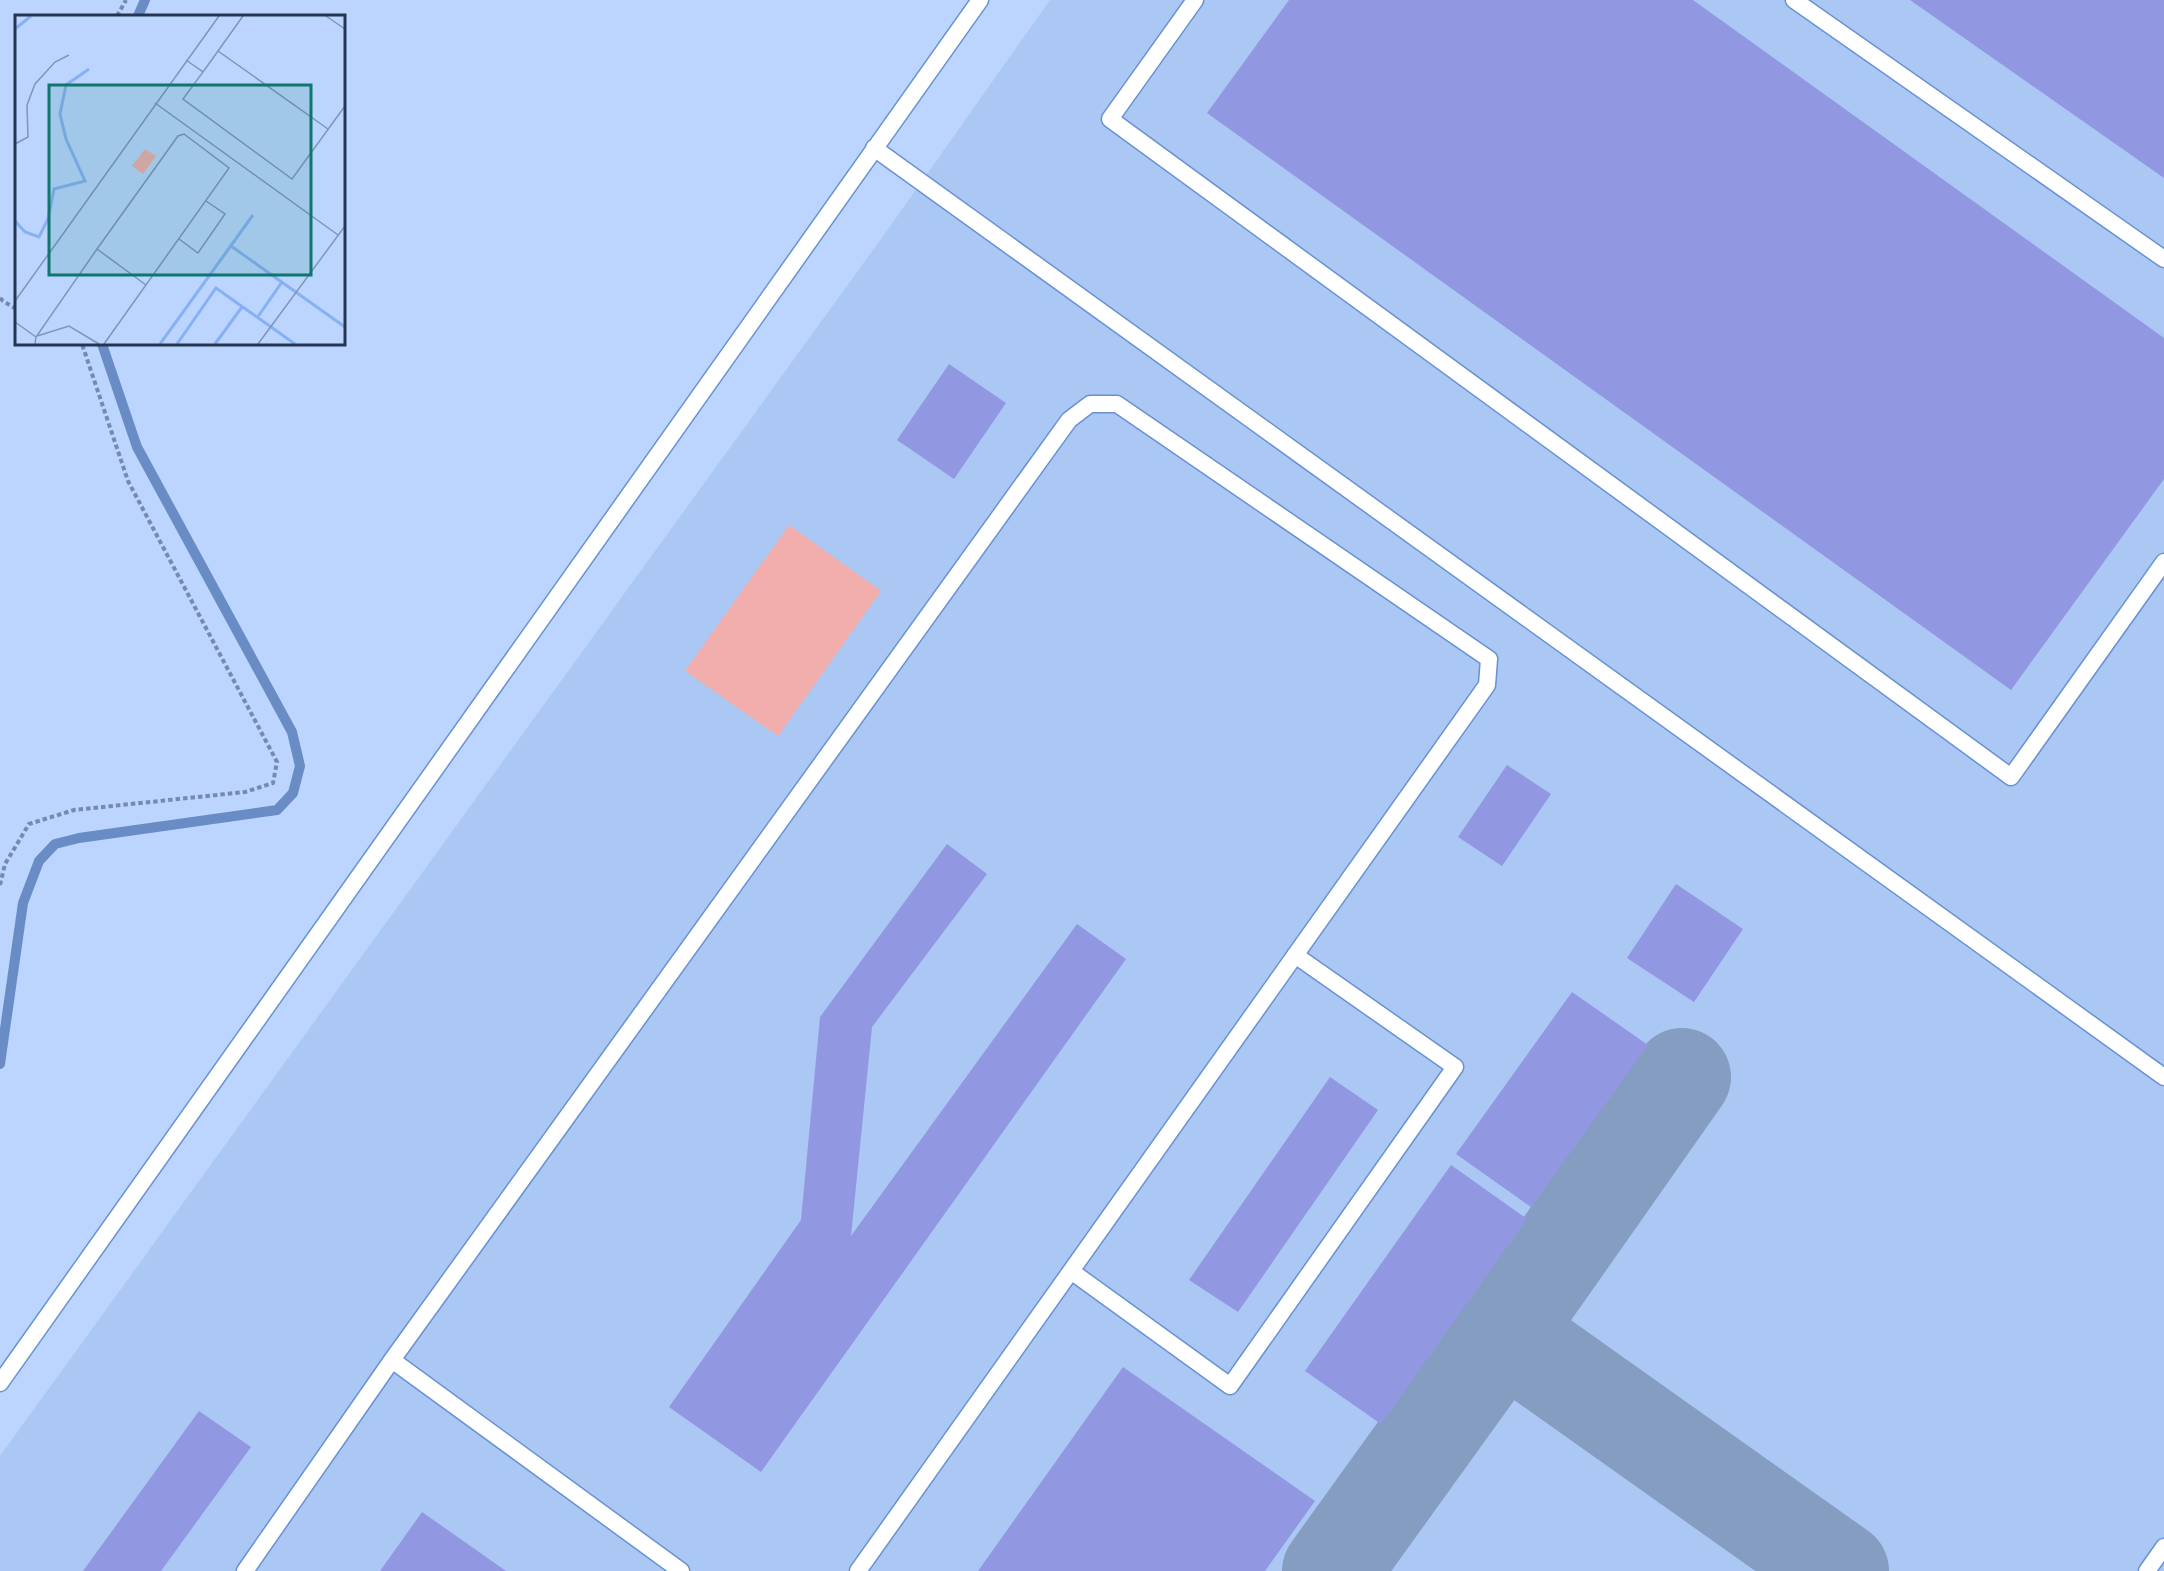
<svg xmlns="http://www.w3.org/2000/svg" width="2164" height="1571" font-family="'Noto Sans',sans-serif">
	<rect width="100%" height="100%" fill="#bbd5ff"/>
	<path fill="#abc7f4" d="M1050 0H2164V1571H0V1456L886 232Z"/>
	<path fill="#f2aead" d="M789 525 881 591 778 736 685 671Z"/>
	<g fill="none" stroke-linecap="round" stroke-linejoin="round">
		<path stroke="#6a8cc4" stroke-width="10" d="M138 16 145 0
			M0 1064 23 903 39 861 55 844 79 838 277 810 293 793 300 766 292 732 137 447 102 344"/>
		<path stroke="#869dc2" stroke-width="98" d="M1503 1332 1840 1571
			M1331 1571 1503 1332 1682 1077"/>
	</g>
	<path fill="#9297e2" d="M1289 0H1693L2164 338V479L2011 690 1207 113Z
		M1910 0H2164V178Z
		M949 364 1006 403 954 479 897 440Z
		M1507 765 1551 794 1502 866 1458 837Z
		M947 844 987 874 872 1027 851 1236 1077 924 1126 959 761 1472 669 1407 801 1220 820 1017Z
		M1676 884 1743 929 1694 1002 1627 958Z
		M1572 992 1648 1045 1531 1207 1456 1154Z
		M1330 1077 1378 1110 1238 1312 1189 1280Z
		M1451 1165 1527 1219 1381 1424 1305 1371Z
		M1123 1367 1315 1501 1265 1571H978Z
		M199 1411 251 1447 161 1571H83Z
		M422 1512 506 1571H380Z"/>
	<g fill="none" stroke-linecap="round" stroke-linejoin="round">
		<g stroke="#6991d3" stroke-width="19">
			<path id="lane" d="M1195 0 1110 119 2011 777 2164 562
				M1794 0 2164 259
				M874 148 2164 1077
				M1071 1271 1230 1386 1455 1067 1295 955
				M392 1360 681 1571
				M0 1383 980 0
				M245 1571 392 1360 1069 420 1090 404H1117L1489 659 1487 685 858 1571
				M2147 1571 2164 1547"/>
		</g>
		<path stroke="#758aae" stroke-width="4" stroke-dasharray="4.5 3" stroke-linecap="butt" d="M117 16 126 0
			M0 298 3 301 16 309
			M0 885 5 864 29 824 74 810 245 792 273 783 277 762 128 481 82 344"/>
		<use href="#lane" stroke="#fff" stroke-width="16"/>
	</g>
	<g transform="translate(15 15)">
		<rect width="330" height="330" fill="#bbd5ff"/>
		<path d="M130 134 141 141 128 159 117 151Z" fill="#f2aead"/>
		<path fill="none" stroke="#88b1f5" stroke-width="3" d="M0 14 16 1M0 206 10 217 24 222 33 204 39 174 70 166 51 124 45 99 51 70 74 54M216 231 330 312M242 303 267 267M145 329 238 200M162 329 201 273 280 329M200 329 227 292"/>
		<path fill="none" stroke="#7f95b9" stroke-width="1.5" d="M311 1 330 14M203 36 313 114M171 45 188 57 168 84 277 164 330 91M188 57 228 1M140 88 323 220M0 129 13 122 12 90 20 69 40 47 54 40M164 224 183 238 210 199 191 186M82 234 131 270M0 286 204 1M0 307 21 322M22 321 54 311 84 329M20 329 21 322 82 234 163 121 169 119 214 153 89 329M243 329 330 211"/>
		<path fill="#0f766e" fill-opacity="0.15" stroke="#0f766e" stroke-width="3" d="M34 70H296V260H34Z"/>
		<rect width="330" height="330" fill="none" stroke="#243551" stroke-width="3"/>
	</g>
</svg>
